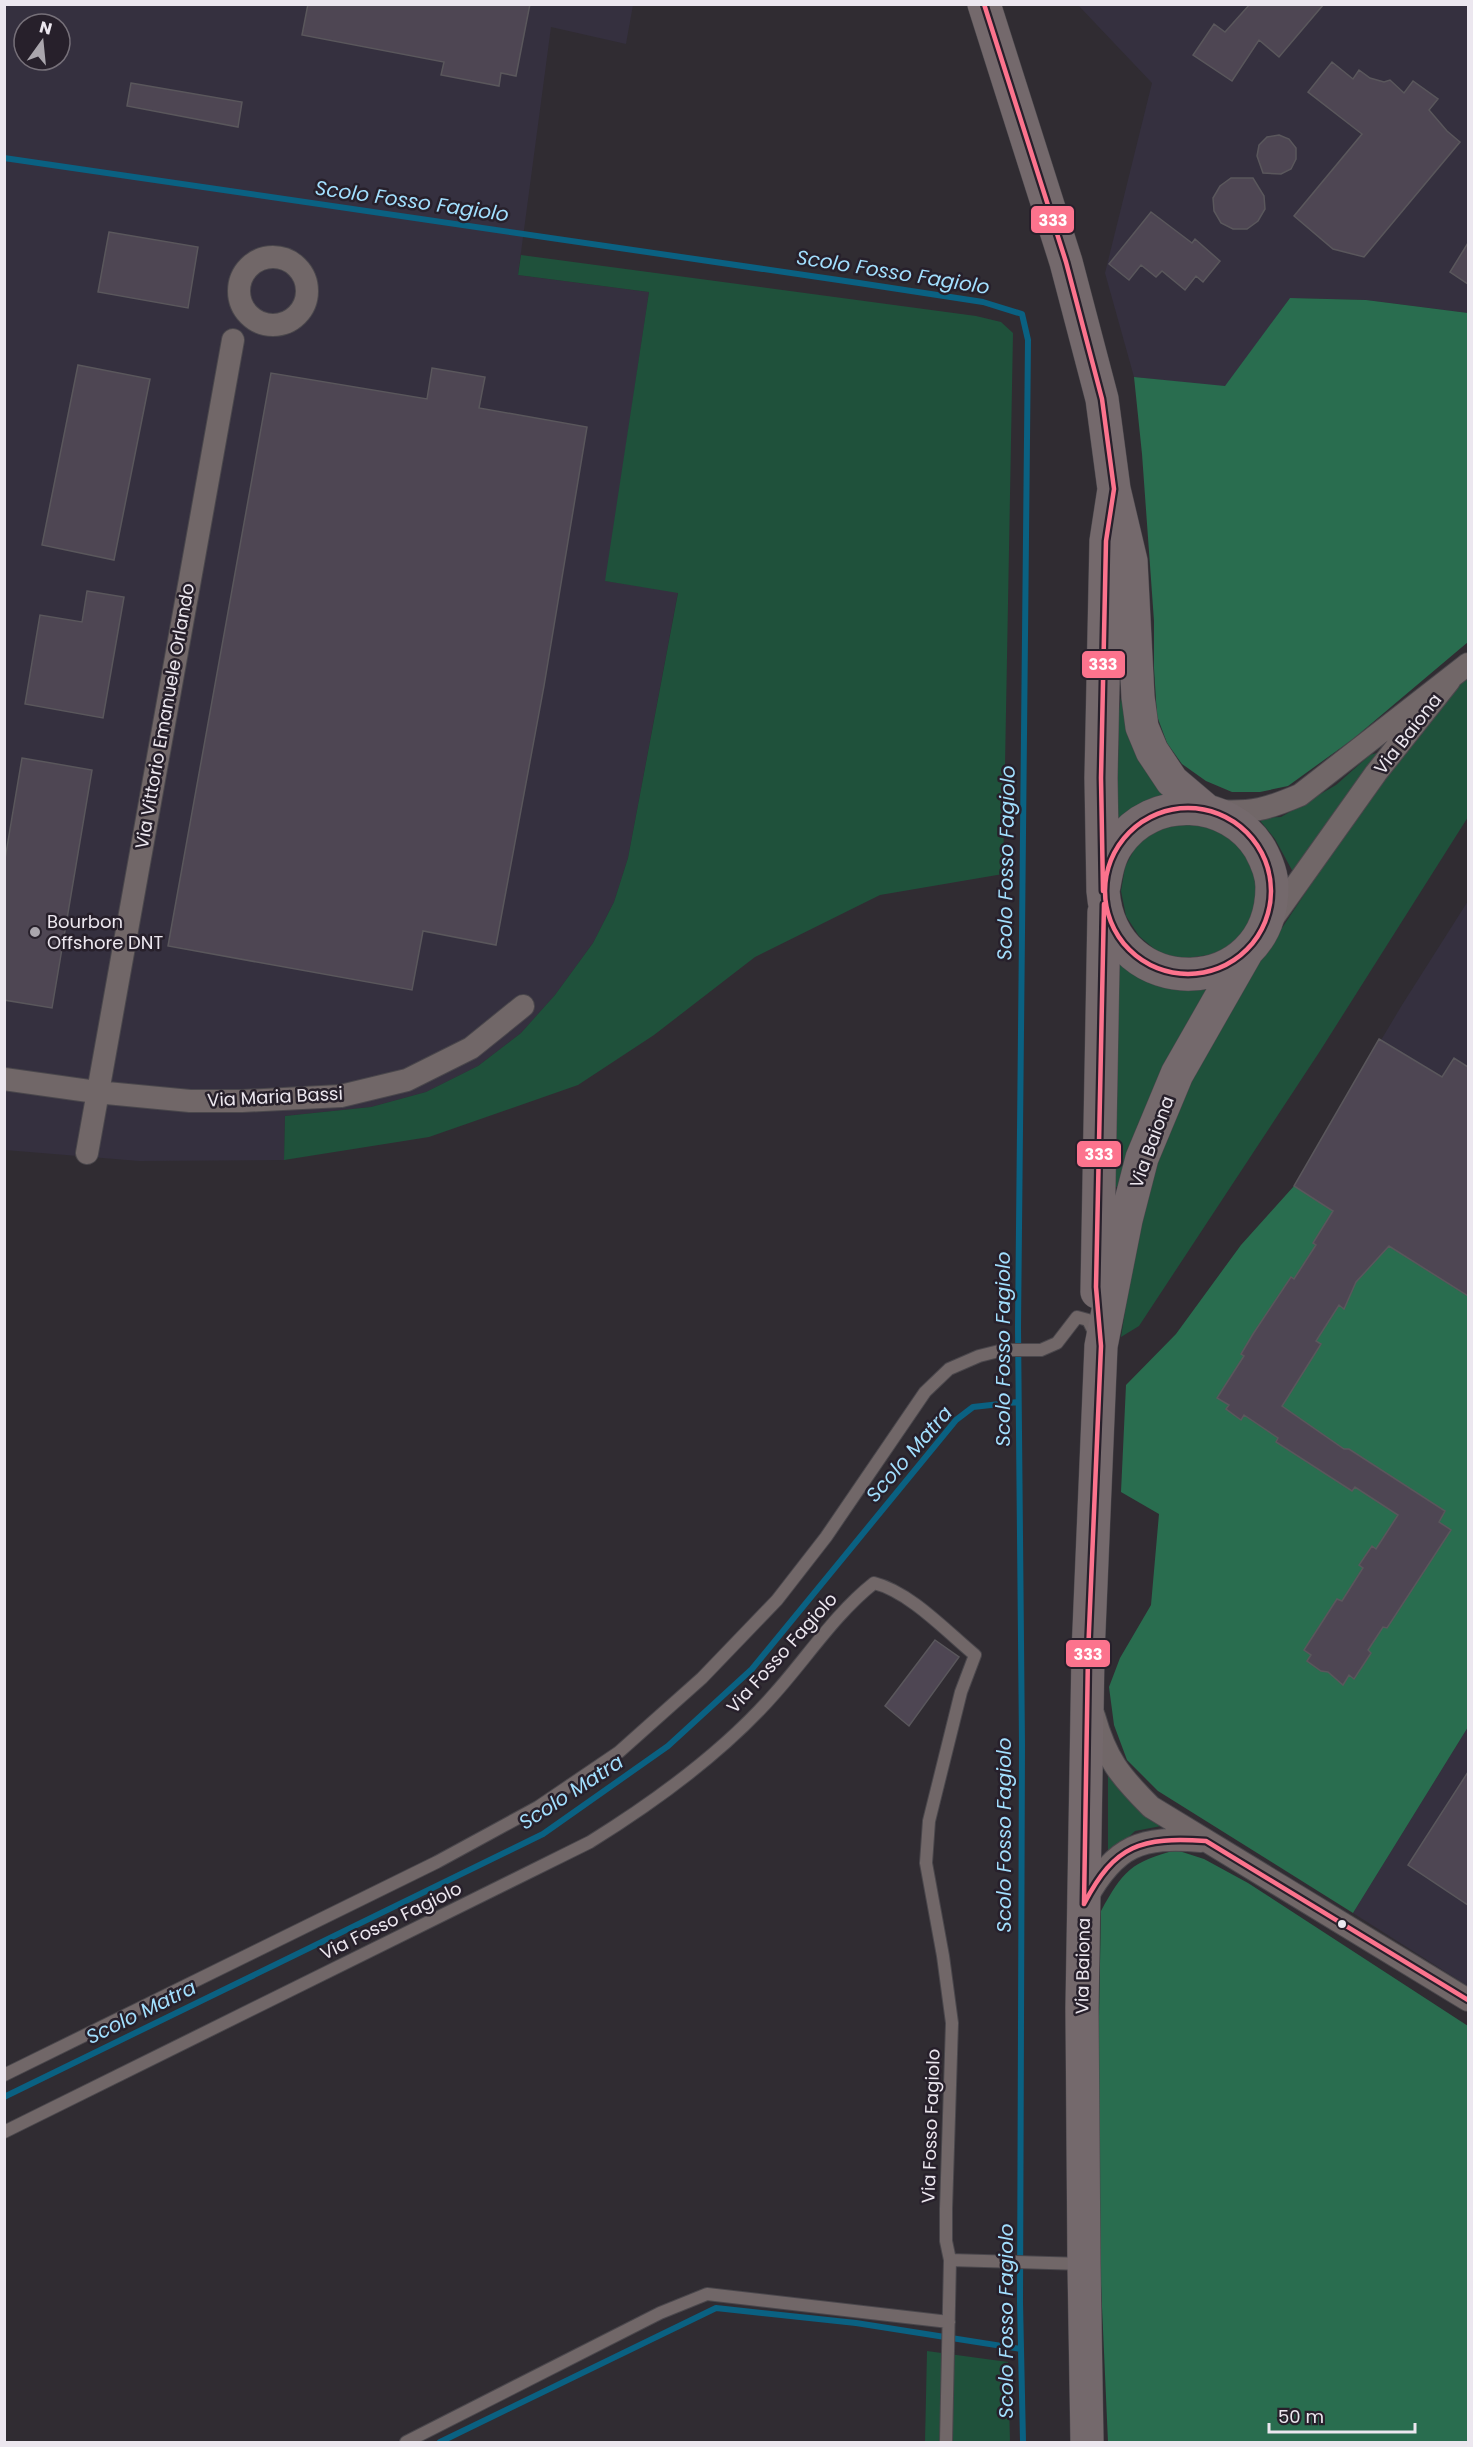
<svg xmlns="http://www.w3.org/2000/svg" width="1473" height="2447" font-family="Poppins,sans-serif">
	<rect width="100%" height="100%" fill="#302c32"/>
	<path fill="#35303f" fill-rule="evenodd" d="M4 5H633L626 44 551 27 518 275 649 292 606 581 678 592 628 858 614 902 593 943 555 995 521 1033 478 1066 426 1092 371 1107 285 1116 284 1160 139 1161 5 1150ZM24 24H60V60H24Z
		M1078 5H1468V313L1366 300 1290 298 1225 387 1134 377 1105 273 1152 83Z
		M1468 901V1296L1294 1186 1402 1005Z
		M1468 1727V1986L1353 1913Z"/>
	<path fill="#1f513b" d="M521 255 976 316 1001 322 1013 333 1003 874 880 895 755 957 654 1035 578 1085 429 1137 284 1160 285 1116 371 1107 426 1092 478 1066 521 1033 555 995 593 943 614 902 628 858 678 593 605 581 649 292 518 275Z
		M1468 677V817L1320 1051 1139 1326 1121 1337 1136 1240 1168 1117 1254 970 1355 818 1452 689Z
		M1122 690 1169 795 1117 831 1119 711Z
		M1380 752 1293 872 1275 839 1258 818 1281 817 1336 785 1370 755Z
		M1177 820 1223 826 1262 878 1255 922 1223 953 1179 959 1158 952 1139 936 1126 916 1121 891 1125 867 1136 846 1154 830Z
		M1116 948 1214 981 1179 1040 1138 1124 1117 1187 1112 1186 1118 1042Z
		M1108 1775 1161 1826 1135 1831 1116 1849 1108 1850Z
		M927 2351 1008 2362 1010 2442H925Z"/>
	<path fill="#296d4f" d="M1290 298 1366 300 1468 313V642L1353 739 1288 786 1260 792H1232L1206 781 1182 764 1167 743 1157 716 1154 668V621L1142 454 1134 377 1225 386Z
		M1294 1186 1468 1296V1727L1353 1913 1158 1791 1127 1760 1114 1725 1109 1687 1120 1658 1151 1605 1159 1514 1121 1492 1126 1385 1176 1334 1241 1245Z
		M1176 1850 1204 1859 1248 1883 1468 2026V2442H1108L1096 2172 1101 1911C1123 1871 1131 1862 1176 1850Z"/>
	<g fill="none" stroke-linecap="round" stroke-linejoin="round">
		<path stroke="#0a6182" stroke-width="6" d="M4 158 859 283 983 302 1022 314 1028 340 1018 1327 1022 1745 1020 2302 1023 2442
			M4 2097 543 1834 668 1746 752 1669 956 1420 973 1407 1018 1402
			M440 2442 716 2308 856 2323 1021 2349"/>
	</g>
	<path fill="#4e4653" stroke="#5a575c" stroke-width="1.5" d="M308 4H530L516 76 501 73 499 86 441 75 444 62 302 35Z
		M1250 4H1324L1279 57 1259 40 1232 81 1193 55 1214 24 1225 32Z
		M1332 62 1353 79 1359 70 1370 78 1384 82 1390 80 1404 93 1413 81 1438 99 1429 110 1447 131 1460 142 1364 257 1333 249 1294 216 1362 134 1308 92Z
		M131 83 242 102 238 127 127 106Z
		M1279 135 1289 139 1296 148V159L1291 169 1281 174 1263 173 1257 156 1259 145 1267 137Z
		M1231 178H1253L1264 196 1265 209 1258 221 1247 229H1233L1221 223 1214 211 1213 198 1220 186Z
		M1151 212 1192 243 1195 239 1220 261 1203 282 1196 276 1185 290 1162 271 1156 277 1141 265 1129 280 1109 264Z
		M109 232 198 247 188 308 98 292Z
		M1468 243V284L1450 272Z
		M78 365 150 379 114 560 42 545Z
		M432 368 485 377 479 408 587 427 544 686 496 945 423 931 412 990 168 946 271 373 427 399Z
		M87 591 124 597 103 718 25 704 40 615 82 622Z
		M22 758 92 770 52 1008 4 1000V865Z
		M1379 1039 1442 1077 1454 1058 1468 1067V1296L1389 1246 1356 1282 1344 1309 1339 1305 1316 1341 1321 1344 1282 1406 1344 1449H1349L1445 1511 1439 1522 1451 1530 1387 1628 1383 1627 1368 1650 1371 1653 1354 1679 1349 1675 1343 1685 1328 1672 1321 1671 1307 1661 1311 1655 1304 1650 1337 1599 1342 1601 1363 1568 1359 1565 1372 1546 1376 1549 1398 1515 1355 1487 1352 1491 1276 1442 1278 1438 1244 1415 1241 1420 1226 1409 1229 1405 1217 1398 1244 1356 1241 1354 1253 1334 1291 1277 1294 1279 1316 1245 1313 1243 1333 1211 1294 1186Z
		M935 1640 959 1657 909 1726 885 1706Z
		M1468 1772V1905L1408 1865Z"/>
	<g fill="none" stroke-linecap="round" stroke-linejoin="round">
		<g stroke="#4a474c" stroke-width="14">
			<path id="lane" d="M4 2075 437 1862 538 1807 619 1752 702 1678 777 1600 826 1537 925 1392 949 1369 979 1356 1003 1350H1041L1057 1343 1077 1317 1088 1320 1096 1336
				M4 2132 590 1842C656 1801 725 1751 776 1692 808 1656 836 1613 874 1583 910 1592 946 1631 975 1655L961 1692 929 1821 926 1863 943 1956 952 2023 946 2209V2241L950 2260 1083 2264
				M406 2442 660 2313 707 2294 949 2322
				M946 2442 950 2260"/>
		</g>
		<g stroke="#4a474c" stroke-width="24">
			<path id="street" d="M239 291a34 34 0 1 1 68 0a34 34 0 1 1-68 0Z
				M1216 811C1253 813 1267 809 1300 795L1468 664
				M1270 922 1376 773 1449 681
				M4 1079 96 1092 190 1101H242L341 1096 407 1080 471 1048 523 1006
				M87 1153 233 340
				M1094 1716C1106 1759 1120 1776 1151 1807L1468 2000
				M1086 1899C1116 1845 1141 1836 1201 1841"/>
		</g>
		<g stroke="#4a474c" stroke-width="34">
			<path id="secondary" d="M984 4 1066 262 1102 399 1114 489 1131 561 1138 697 1142 727 1152 751 1172 781 1205 809
				M1103 891C1106 875 1108 858 1118 844 1152 794 1229 798 1260 849 1266 860 1272 874 1272 887 1272 1000 1112 1005 1103 891L1101 778 1106 541 1114 489
				M1097 1292 1104 912
				M1087 2442 1084 2264 1082 2008 1088 1654 1101 1346 1126 1220 1142 1158 1177 1074 1246 953"/>
		</g>
		<use href="#lane" stroke="#716768" stroke-width="12"/>
		<use href="#street" stroke="#716768" stroke-width="22"/>
		<use href="#secondary" stroke="#74696c" stroke-width="33"/>
		<g stroke="#27202b" stroke-width="9">
			<path id="bus-1" d="M984 4 1066 262 1102 399 1114 489 1106 541 1101 778 1103 891
				M1105 891a83 83 0 1 1 166 0a83 83 0 1 1-166 0Z
				M1084 1904 1088 1654 1101 1346 1096 1287 1104 904
				M1084 1904C1115 1844 1141 1837 1206 1841L1468 2000"/>
		</g>
		<use href="#bus-1" stroke="#fc738d" stroke-width="4.5"/>
	</g>
	<circle fill="#aaa6ad" stroke="#27202b" stroke-width="2" cx="35" cy="932" r="6"/>
	<circle fill="#ece7ef" stroke="#27202b" stroke-width="2" cx="1342" cy="1924" r="5"/>
	<g text-anchor="middle" stroke-width="5" stroke-linejoin="round" paint-order="stroke">
		<g font-size="18" fill="#ece7ef" stroke="#27202b">
			<text transform="translate(165 716) rotate(-80)" y="6">Via Vittorio Emanuele Orlando</text>
			<text transform="translate(1408 734) rotate(-52)" y="6">Via Baiona</text>
			<text transform="translate(275 1097) rotate(-3)" y="6">Via Maria Bassi</text>
			<text transform="translate(1152 1142) rotate(-70)" y="6">Via Baiona</text>
			<text transform="translate(782 1653) rotate(-48)" y="6">Via Fosso Fagiolo</text>
			<text transform="translate(391 1921) rotate(-26)" y="6">Via Fosso Fagiolo</text>
			<text transform="translate(1083 1966) rotate(-89)" y="6">Via Baiona</text>
			<text transform="translate(931 2126) rotate(-88)" y="6">Via Fosso Fagiolo</text>
		</g>
		<g font-size="18" fill="#ece7ef" stroke="#27202b" text-anchor="start">
			<text x="47" y="928">Bourbon<tspan x="47" dy="21">Offshore DNT</tspan></text>
		</g>
		<g font-size="20" font-style="italic" fill="#a2dffe" stroke="#27202b">
			<text transform="translate(412 201) rotate(8)" y="7">Scolo Fosso Fagiolo</text>
			<text transform="translate(893 272) rotate(9)" y="7">Scolo Fosso Fagiolo</text>
			<text transform="translate(1006 863) rotate(-89)" y="7">Scolo Fosso Fagiolo</text>
			<text transform="translate(1003 1349) rotate(-90)" y="7">Scolo Fosso Fagiolo</text>
			<text transform="translate(909 1454) rotate(-49)" y="7">Scolo Matra</text>
			<text transform="translate(571 1792) rotate(-33)" y="7">Scolo Matra</text>
			<text transform="translate(1004 1835) rotate(-90)" y="7">Scolo Fosso Fagiolo</text>
			<text transform="translate(141 2012) rotate(-26)" y="7">Scolo Matra</text>
			<text transform="translate(1006 2321) rotate(-90)" y="7">Scolo Fosso Fagiolo</text>
		</g>
	</g>
	<g stroke="#27202b" stroke-width="2">
		<rect x="1030" y="205" width="45" height="29" rx="6" fill="#fc738d"/>
		<rect x="1081" y="650" width="45" height="29" rx="6" fill="#fc738d"/>
		<rect x="1076" y="1140" width="46" height="28" rx="6" fill="#fc738d"/>
		<rect x="1065" y="1639" width="46" height="29" rx="6" fill="#fc738d"/>
	</g>
	<g font-size="16" text-anchor="middle" font-weight="bold" fill="#fff">
		<text x="1053" y="226">333</text>
		<text x="1103" y="670">333</text>
		<text x="1099" y="1160">333</text>
		<text x="1088" y="1660">333</text>
	</g>
	<rect width="1473" height="2447" fill="none" stroke="#ece7ef" stroke-width="12"/>
	<g transform="translate(42 42) rotate(15)"><circle r="28" fill="#27202b" stroke="#767079" stroke-width="1.5"/>
	<path d="M0-4.5L10 22L0 15L-10 22Z" fill="#aaa6ad"/>
	<text y="-9" font-size="16" font-weight="bold" text-anchor="middle" fill="#ece7ef">N</text>
	</g>
	<path d="M1269 2423v9h146v-9" fill="none" stroke="#ece7ef" stroke-width="3"/>
	<text x="1278" y="2423" font-size="18" fill="#ece7ef" stroke="#27202b" stroke-width="4.5" paint-order="stroke">50 m</text>
</svg>
